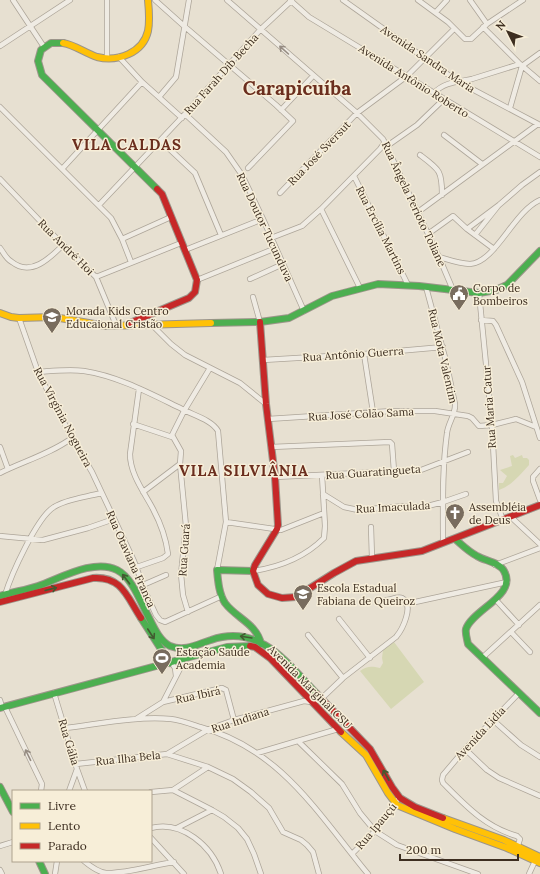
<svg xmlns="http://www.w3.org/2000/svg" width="540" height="874" font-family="Lora,serif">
	<rect width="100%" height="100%" fill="#e7e0d1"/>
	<path fill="#d6d7b3" d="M513 455 515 458 522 455 523 458H527L529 460V465C520 475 511 486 499 490V483H503L507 476 500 470 512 466 510 456Z
		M394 642 424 682 391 709 360 671C367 666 371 666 380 668L383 663 382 658 383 650Z"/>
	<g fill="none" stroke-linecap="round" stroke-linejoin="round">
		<g stroke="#ada599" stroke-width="6">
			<path id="street" d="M13 0 44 47
				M155 0 184 26 276 105 293 121 248 168
				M227 0 357 113 383 139 439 257 453 290
				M290 0 309 17 540 157
				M343 0 457 81 540 125
				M418 0 448 22 465 39H471L487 24 523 0
				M470 0 487 24
				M436 12 447 0
				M483 27 520 64 540 81
				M0 46 70 0
				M119 57 142 82 182 118
				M107 58V0
				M434 93C444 82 458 82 472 79 488 74 504 69 520 64
				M159 97 176 77 189 0
				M0 107 111 218 122 239 131 262
				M510 108 522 66 540 53
				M281 110 313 76
				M185 114 226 152 242 175 263 219 304 311
				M444 135 482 164
				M161 141 195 173 221 235
				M387 146 417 125 444 99
				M420 155C440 170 442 171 442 195
				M62 169 142 82
				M354 176 408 285
				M0 179 63 245 96 277 116 325
				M280 193 357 113 407 76 454 29
				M99 205 185 114 260 30 292 0
				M321 209 360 288
				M418 212 538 124
				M467 229 499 205 522 185 540 172
				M428 234 453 216 467 229 494 249
				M475 235 498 206
				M271 238 302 226 321 209 380 149 385 142
				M122 239 171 217
				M0 248C4 253 6 259 12 262 31 277 50 258 63 245
				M185 250 263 219
				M439 257C449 260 460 264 470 264 495 263 514 211 540 200
				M96 277 181 243
				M250 279 283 264
				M197 280 276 248
				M426 287 446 361 455 404C456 414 448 423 447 433 442 469 443 507 443 543
				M479 293 492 425 496 501 503 520
				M253 297 260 322
				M19 318 38 372 72 438 92 472 134 561 145 591 156 615 160 620 165 622 222 596
				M481 320 493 321 496 325 522 382 540 438
				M151 324 171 344 185 355 240 383 266 404
				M364 354 373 412
				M263 360 364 354 443 347
				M38 372C53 371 69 369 84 371 118 376 151 394 182 409 193 415 212 420 218 431L226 522 217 570
				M268 419 392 411H435L468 416 472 418 479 426 492 425 516 419 536 427
				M133 424 172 437
				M0 447 8 469
				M271 447 390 442 392 444 394 471
				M540 469 533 477V481L540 500
				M0 473C24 461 50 454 72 438
				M275 477 421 470 468 452
				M143 492 180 464
				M323 494 344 507 358 510 405 506 424 507 443 502 466 494
				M511 517 540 544
				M226 522 281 530 324 513
				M371 527 372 558
				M0 536 43 540 88 528 114 519
				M495 565 540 548
				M137 567 163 558 168 554C166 538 161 524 153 509 144 492 130 474 130 454L139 389
				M253 571C280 567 304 558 324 538L325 526 322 475
				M143 585 166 575
				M5 595C11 575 37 517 54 507 66 499 87 497 101 493
				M496 600 519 625
				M406 604 507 582
				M188 612 183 595 181 574 186 526 180 464 181 451 172 435 184 411 210 368
				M339 619 370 658
				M511 632 530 652
				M308 635 343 678
				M482 658 540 605
				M171 662 175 668 176 676
				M54 693 77 769 85 791
				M0 700 2 707
				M163 702 222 688 226 690 234 720
				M5 707 42 784 41 791
				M136 719 163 702 181 667 182 660
				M493 720 521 745 540 757
				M65 728C99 724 136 716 171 719 180 720 191 724 200 727 281 749 318 814 368 874
				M299 742 342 784 360 813 375 831 397 845 478 874
				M465 749 487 770 499 778 540 796
				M257 753 338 729
				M167 754 209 729 234 720 304 701 311 702 321 699 343 678 396 637C402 630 415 605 402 598 398 596 390 600 386 600
				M76 764 167 754 208 767 233 779 251 792 269 808 283 832 301 840 307 845 313 852 319 874
				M173 790 208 767
				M69 791 77 769
				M151 792 173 790 212 810 224 817 238 828 247 839 254 854 261 874
				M151 828C182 820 212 846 221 874
				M177 828 212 810
				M151 838 184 874
				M518 845 520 839 517 836C485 827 465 805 443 783L442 780 443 775 465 749 519 693
				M0 846 13 842
				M352 854 375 831 397 800
				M84 861C90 866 98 872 106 873 126 874 153 865 174 862
				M0 870 2 874
				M55 874 57 861
				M529 874 535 861"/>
		</g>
		<g stroke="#9c958a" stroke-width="8">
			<path id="fast" d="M63 43H51L41 50 38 61 42 75 157 189
				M211 323 260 322 289 318 332 296 378 284 419 286 479 293 496 290 507 285 540 251
				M455 539C462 545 469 552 477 556 485 561 499 562 504 571 518 595 472 610 466 629 465 633 467 639 468 644L540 713
				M253 571 217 570C218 581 219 594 225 603 236 618 257 624 261 644
				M0 596C13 592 26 590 38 586 59 579 94 558 117 570 131 577 139 598 146 612 152 623 158 640 170 646 185 652 198 644 211 640 260 623 288 664 317 694
				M141 618 170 663
				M0 708 227 647 250 646
				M0 787 13 812
				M39 861 45 874"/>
		</g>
		<g stroke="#9c958a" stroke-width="8">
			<path id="slow" d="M63 43C75 45 85 53 97 57 118 62 143 53 148 31 150 21 149 10 148 0
				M0 313 11 317 19 318 54 317 106 326 211 323
				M341 732 366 755 388 793 397 805 455 829 507 848 540 863
				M443 818 504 840 540 857"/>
		</g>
		<g stroke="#9c958a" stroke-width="8">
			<path id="jam" d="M130 323 189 298 195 292 197 280 162 194 157 189
				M253 571 258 585 268 594 282 598 296 597 334 573 356 561 422 551 540 505
				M253 571 255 565 277 529 278 525 275 477 266 404 260 322
				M0 602 93 578C122 576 127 597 141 618
				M250 646 255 647 270 658 341 732
				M317 694 370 749 392 787 400 798 415 807 443 818"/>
		</g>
		<use href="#street" stroke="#efebe3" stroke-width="4.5"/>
		<use href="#fast" stroke="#4caf50" stroke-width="6"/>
		<use href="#slow" stroke="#ffc107" stroke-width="6"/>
		<use href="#jam" stroke="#c62828" stroke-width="6"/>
	</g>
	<defs><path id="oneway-shaft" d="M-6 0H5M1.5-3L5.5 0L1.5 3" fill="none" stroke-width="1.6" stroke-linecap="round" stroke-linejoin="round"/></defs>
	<g stroke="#968c82">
		<use href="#oneway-shaft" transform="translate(284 50) rotate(-138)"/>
		<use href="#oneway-shaft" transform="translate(28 755) rotate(-116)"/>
	</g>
	<g stroke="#425b31">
		<use href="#oneway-shaft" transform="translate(126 579) rotate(-127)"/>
		<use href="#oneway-shaft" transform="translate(51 589) rotate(-14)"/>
		<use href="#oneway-shaft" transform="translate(151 634) rotate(57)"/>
		<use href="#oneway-shaft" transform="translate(246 637) rotate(-171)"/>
		<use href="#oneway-shaft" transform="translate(386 775) rotate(-119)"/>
	</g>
	<defs>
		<g id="civic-pin" transform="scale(1)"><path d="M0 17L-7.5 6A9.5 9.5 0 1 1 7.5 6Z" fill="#786c5e" stroke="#f7eed8"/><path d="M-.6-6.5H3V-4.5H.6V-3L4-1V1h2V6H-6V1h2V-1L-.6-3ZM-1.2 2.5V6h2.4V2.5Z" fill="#fff"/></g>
		<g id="school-pin" transform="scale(1)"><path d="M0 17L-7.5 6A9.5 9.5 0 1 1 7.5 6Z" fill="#786c5e" stroke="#f7eed8"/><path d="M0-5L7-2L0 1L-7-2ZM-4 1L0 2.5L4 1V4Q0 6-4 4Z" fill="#fff"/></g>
		<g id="church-pin" transform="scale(1)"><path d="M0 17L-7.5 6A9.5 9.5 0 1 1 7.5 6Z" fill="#786c5e" stroke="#f7eed8"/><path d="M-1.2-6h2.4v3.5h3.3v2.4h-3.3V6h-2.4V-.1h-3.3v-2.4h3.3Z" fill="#fff"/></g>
		<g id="stadium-pin" transform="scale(1)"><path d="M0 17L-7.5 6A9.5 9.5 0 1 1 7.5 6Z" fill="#786c5e" stroke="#f7eed8"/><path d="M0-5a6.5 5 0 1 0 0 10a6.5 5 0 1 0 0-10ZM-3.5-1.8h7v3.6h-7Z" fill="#fff"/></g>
	</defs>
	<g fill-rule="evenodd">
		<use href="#civic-pin" x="459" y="294"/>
		<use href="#school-pin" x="52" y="317"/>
		<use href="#church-pin" x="455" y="513"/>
		<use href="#school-pin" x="303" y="594"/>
		<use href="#stadium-pin" x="162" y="658"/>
	</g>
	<g text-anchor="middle" stroke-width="3" stroke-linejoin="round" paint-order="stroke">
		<g font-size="11" fill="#3d2e20" stroke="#f7eed8">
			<text transform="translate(428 59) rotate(34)" y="4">Avenida Sandra Maria</text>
			<text transform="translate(221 74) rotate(-48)" y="4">Rua Farah Dib Becha</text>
			<text transform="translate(414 81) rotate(32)" y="4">Avenida Antônio Roberto</text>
			<text transform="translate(319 153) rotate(-46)" y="4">Rua José Sversut</text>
			<text transform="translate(414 204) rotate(65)" y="4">Rua Ângela Perioto Toliane</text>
			<text transform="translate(265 227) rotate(65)" y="4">Rua Doutor Tucunduva</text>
			<text transform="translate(381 230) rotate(63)" y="4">Rua Ercília Martins</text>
			<text transform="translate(66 247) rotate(45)" y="4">Rua André Hoi</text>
			<text transform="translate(353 354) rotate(-4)" y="4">Rua Antônio Guerra</text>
			<text transform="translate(443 356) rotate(77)" y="4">Rua Mota Valentim</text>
			<text transform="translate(489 407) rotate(-94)" y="4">Rua Maria Catur</text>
			<text transform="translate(361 414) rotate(-3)" y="4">Rua José Colão Sama</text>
			<text transform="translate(63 417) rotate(62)" y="4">Rua Virgínia Nogueira</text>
			<text transform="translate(373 472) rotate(-4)" y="4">Rua Guaratingueta</text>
			<text transform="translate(393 507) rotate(-3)" y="4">Rua Imaculada</text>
			<text transform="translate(184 550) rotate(-86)" y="4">Rua Guará</text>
			<text transform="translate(131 559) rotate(66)" y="4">Rua Otaviana Franca</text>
			<text transform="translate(310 687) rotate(45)" y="4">Avenida Marginal CSU</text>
			<text transform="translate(198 695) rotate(-12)" y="4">Rua Ibirá</text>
			<text transform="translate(240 720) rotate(-18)" y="4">Rua Indiana</text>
			<text transform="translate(480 733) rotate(-47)" y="4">Avenida Lidia</text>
			<text transform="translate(69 742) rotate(73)" y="4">Rua Gália</text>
			<text transform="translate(128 758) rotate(-6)" y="4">Rua Ilha Bela</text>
			<text transform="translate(376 826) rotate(-50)" y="4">Rua Ipauçú</text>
		</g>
		<g font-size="11" fill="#3d2e20" stroke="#f7eed8" text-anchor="start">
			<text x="473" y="292">Corpo de<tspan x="473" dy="13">Bombeiros</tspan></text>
			<text x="66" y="315">Morada Kids Centro<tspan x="66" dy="13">Educaional Cristão</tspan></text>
			<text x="469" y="511">Assembléia<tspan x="469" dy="13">de Deus</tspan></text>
			<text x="317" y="592">Escola Estadual<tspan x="317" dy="13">Fabiana de Queiroz</tspan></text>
			<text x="176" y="656">Estação Saúde<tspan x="176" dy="13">Academia</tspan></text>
		</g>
		<g font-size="15" font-weight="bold" letter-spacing="1" fill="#6b2e1e" stroke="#f7eed8">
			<text x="127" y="150">VILA CALDAS</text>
			<text x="244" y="476">VILA SILVIÂNIA</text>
		</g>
		<g font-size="19" font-weight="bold" fill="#6b2e1e" stroke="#f7eed8">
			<text x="297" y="95">Carapicuíba</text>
		</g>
	</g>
	<rect x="12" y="790" width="140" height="72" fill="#f7eed8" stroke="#ada18e"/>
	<rect x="20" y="803" width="20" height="6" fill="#4caf50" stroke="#ada18e"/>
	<text x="48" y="810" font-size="12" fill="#3d2e20">Livre</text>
	<rect x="20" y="823" width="20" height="6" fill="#ffc107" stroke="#ada18e"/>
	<text x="48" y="830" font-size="12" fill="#3d2e20">Lento</text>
	<rect x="20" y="843" width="20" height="6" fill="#c62828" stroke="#ada18e"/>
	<text x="48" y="850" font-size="12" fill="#3d2e20">Parado</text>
	<g transform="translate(508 32) rotate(312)" stroke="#f7eed8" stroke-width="3" paint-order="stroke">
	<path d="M0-3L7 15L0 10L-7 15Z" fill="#3d2e20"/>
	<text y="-6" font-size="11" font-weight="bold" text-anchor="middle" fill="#3d2e20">N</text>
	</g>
	<path d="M400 854v6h118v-6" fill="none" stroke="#3d2e20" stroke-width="2"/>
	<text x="406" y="854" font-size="12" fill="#3d2e20" stroke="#f7eed8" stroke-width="3" paint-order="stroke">200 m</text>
</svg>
